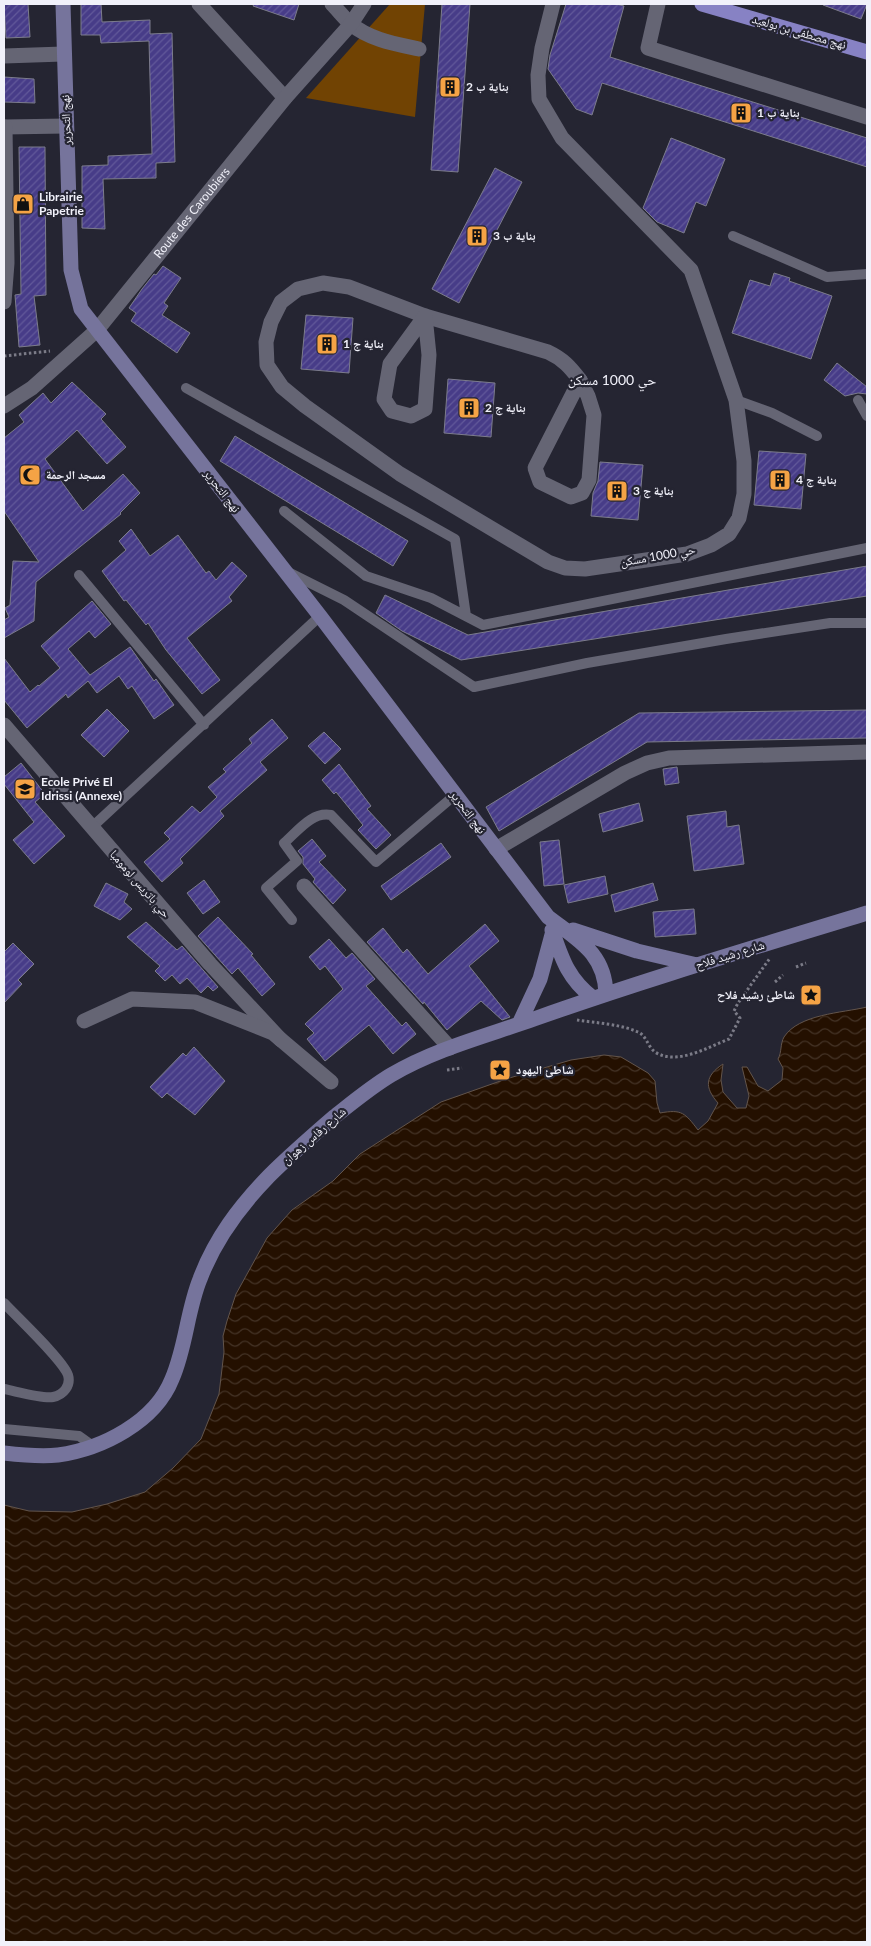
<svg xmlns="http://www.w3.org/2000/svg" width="871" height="1946" font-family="Lato,'Noto Naskh Arabic',sans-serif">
	<defs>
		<pattern id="water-waves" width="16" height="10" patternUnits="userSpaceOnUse" patternTransform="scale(1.25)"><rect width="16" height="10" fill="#241000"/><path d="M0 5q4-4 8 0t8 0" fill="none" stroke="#443326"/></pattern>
		<pattern id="building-hatch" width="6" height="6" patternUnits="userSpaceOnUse" patternTransform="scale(1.25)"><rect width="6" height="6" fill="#473c88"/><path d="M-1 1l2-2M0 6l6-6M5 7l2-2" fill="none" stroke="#62599a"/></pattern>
	</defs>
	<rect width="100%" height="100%" fill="#252532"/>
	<path fill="#714303" d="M390 4H425L415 117 306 98Z"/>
	<path fill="url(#water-waves)" stroke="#62544b" d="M867 1007V1942H4V1505L29 1511 72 1512 107 1504 145 1492 173 1468 201 1439 219 1394 224 1352 223 1336 227 1321 236 1294 267 1238 292 1210 333 1181 360 1154 441 1102 506 1079 571 1060 604 1055 621 1057 648 1073 655 1081 657 1103 660 1113C682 1109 685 1113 698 1130L708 1121 718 1103C704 1087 705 1076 723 1064L721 1080 723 1092 737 1108H746L749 1096 742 1067H747L758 1086 768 1091 782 1080 783 1068 778 1059C782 1052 780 1044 784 1037 799 1014 842 1013 867 1007Z"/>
	<path fill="url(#building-hatch)" stroke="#7c7c8c" d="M4 4H28L30 37 6 38Z
		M81 4H101L102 22 150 20V34L172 33 175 162 156 163V178L103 179 105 229 82 228V166L108 165V156L152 154 149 41 101 43 100 35H81Z
		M254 4H299L294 20 253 6Z
		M442 4H470L458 172 431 170Z
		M566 4H616L624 6 610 57 867 138V167L602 83 592 115 576 109 548 69 550 55Z
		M823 4H867L861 19 823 5Z
		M4 77 34 79 35 103 4 102Z
		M671 138 725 159 706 206 696 202 684 233 657 222 643 208Z
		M19 147H45L46 295 34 296 40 345 19 347 15 295 21 294Z
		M495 168 522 182 459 303 432 289Z
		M163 266 181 278 164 303 168 306 162 315 190 333 177 353 131 321 136 313 129 308 142 289 154 274 156 275Z
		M774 273 790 278 789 281 832 296 811 359 732 333 750 280 770 286Z
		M306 315 353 318 349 373 301 369Z
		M837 363 867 387V394L858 393 845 396 824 380Z
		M448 379 495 383 491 437 444 433Z
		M72 382 106 414 101 419 126 447 107 464 77 430 45 459 83 511 123 474 140 493 120 513 121 514 36 582 34 621 4 638V620L9 617 5 608 10 605 13 561 39 562 4 511V438L24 422 19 415 43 393 51 403Z
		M235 436 408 541 393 566 220 461Z
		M759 451 806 454 801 509 754 505Z
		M600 462 643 465 638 520 591 516 593 493 598 481Z
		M131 529 150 556 178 535 206 573 209 571 216 580 232 562 247 576 229 597 232 601 187 638 220 680 202 694 166 650 148 623 146 625 126 600 124 601 102 571 126 550 119 541Z
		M867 566V596L461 660 402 631 376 613 385 595 468 635Z
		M92 601 111 624 95 638 89 631 68 649 90 675 130 647 154 681 156 679 174 705 154 719 132 686 128 689 119 676 97 693 88 681 68 698 66 694 27 728 4 700V658L30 692 38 685 39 686 60 668 41 646Z
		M107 709 129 731 104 757 81 735Z
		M867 710V738L647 742 499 831 486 807 639 713Z
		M272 719 288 738 260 762 267 770 220 811 224 816 180 859 183 863 162 882 144 862 170 839 164 833 192 806 200 813 217 797 208 787 226 772 223 769 252 743 249 739Z
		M324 732 341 749 325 764 308 746Z
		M21 763 45 794 35 802 65 836 34 864 13 840 34 822 4 784V777Z
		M339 764 371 806 367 809 391 835 376 849 358 830 363 825 336 792 334 794 322 780Z
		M677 767 679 783 665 785 663 769Z
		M639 803 643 821 603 832 599 814Z
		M726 811 727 827 739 825 744 864 694 871 687 816Z
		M312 839 326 856 319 862 346 890 333 904 313 882 315 879 303 864V857L298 851Z
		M559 840 564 884 544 886 540 842Z
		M441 843 451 857 391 900 381 886Z
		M605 876 608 894 568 903 564 885Z
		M204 880 220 902 203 914 187 893Z
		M106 883 128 894 124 902 132 909 120 920 94 906Z
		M653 883 658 900 615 912 611 895Z
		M694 909 696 934 655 937 653 912Z
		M218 917 253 954 251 955 275 984 262 996 238 968 232 974 198 936Z
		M146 922 177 950 182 946 218 987 213 991 208 986 201 993 187 978 180 984 172 975 165 981 155 971 160 966 127 937Z
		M485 924 499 941 469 966 510 1017 502 1020 481 1001 447 1030 424 1002 423 1004 367 942 383 928 403 953 407 949 428 974Z
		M329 939 346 958 352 953 375 979 366 986 402 1026 406 1022 416 1034 393 1054 369 1025 325 1061 307 1039 314 1033 305 1024 343 989 325 966 320 970 309 957Z
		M13 943 34 964 18 980 22 984 4 1003V952Z
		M194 1047 225 1081 195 1115 167 1093 162 1098 150 1087 183 1053 186 1056Z"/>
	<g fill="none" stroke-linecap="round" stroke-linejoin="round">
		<path stroke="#7b7b87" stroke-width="3" stroke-dasharray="2.5 2.5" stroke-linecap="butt" d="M4 356 50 351
			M796 967 806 963
			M775 982 783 975
			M577 1020C596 1023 620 1024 638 1032 646 1035 648 1047 655 1052 677 1066 708 1047 729 1039L740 1018 734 1011 738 1003 770 958
			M447 1070 462 1068"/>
		<path stroke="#656574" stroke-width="10" d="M733 236 827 277 867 274
			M186 388 455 539 466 616
			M736 400 772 413 817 436
			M858 400 867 416
			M284 511 366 576 431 598 483 625 867 548
			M290 573 344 600 474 687 587 663 726 639 830 623H867
			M79 575 204 725
			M91 828 320 616
			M292 920 266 888 297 861 284 843C297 832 312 811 331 815L376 862 455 795
			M4 1303C17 1317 63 1360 68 1375 71 1385 64 1395 53 1397 42 1399 15 1391 4 1389
			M4 1429 79 1436 93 1446"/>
		<g stroke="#656574" stroke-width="15">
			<path d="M199 4 285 98"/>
			<path d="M332 4C338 10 344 18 351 24 370 40 396 44 419 49"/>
			<path d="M553 4 542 48 538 75 539 99 562 138 691 270 736 400 744 461V494L739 518 729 534 711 545 687 554 585 569 565 568 548 562 400 474 305 406 282 387 267 365 266 342 271 322 281 302 298 289 323 283 349 287 425 316 548 352C563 359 570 367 580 380"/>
			<path d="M658 4 648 48 867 117"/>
			<path d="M4 56 63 54"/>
			<path d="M4 127 66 126"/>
			<path d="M4 302 7 263 5 127"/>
			<path d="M425 316 429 355 425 409 411 416 392 411 384 399 390 364Z"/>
			<path d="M580 380 588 396 594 415 589 480 582 493 571 497 540 482 535 468Z"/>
			<path id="s1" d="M4 406 32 388 97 330 285 98 351 24 364 4"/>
			<path d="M4 725 210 964 281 1040"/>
			<path d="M496 849 625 773 647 763 669 758 867 752"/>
			<path d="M304 886 450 1048"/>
			<path d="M84 1021 132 999 195 1002 273 1033 331 1082"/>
		</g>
		<path stroke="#76749c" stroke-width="15" d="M63 4 71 270 81 309 320 616 548 917C578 940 605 953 606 994
			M552 930C562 959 568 979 593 998
			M573 930 637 951 697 965
			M519 1024 540 979 553 931
			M4 1453C21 1455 41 1457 58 1455 102 1449 155 1422 172 1379 186 1347 187 1311 200 1279 215 1239 239 1207 269 1176 290 1155 312 1136 334 1117 353 1102 371 1087 391 1075 435 1049 486 1036 534 1019 644 980 756 947 867 913"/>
		<path stroke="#8782c4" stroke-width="15" d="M702 4 867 52"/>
	</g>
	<defs>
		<g id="building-square" transform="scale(1.125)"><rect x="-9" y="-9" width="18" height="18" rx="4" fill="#f5a345" stroke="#252532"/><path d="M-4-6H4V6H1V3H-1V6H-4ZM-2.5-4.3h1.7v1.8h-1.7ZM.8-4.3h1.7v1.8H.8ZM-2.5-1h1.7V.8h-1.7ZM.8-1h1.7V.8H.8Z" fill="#111"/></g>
		<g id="shop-square" transform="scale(1.125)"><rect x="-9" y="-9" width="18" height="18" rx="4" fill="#f5a345" stroke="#252532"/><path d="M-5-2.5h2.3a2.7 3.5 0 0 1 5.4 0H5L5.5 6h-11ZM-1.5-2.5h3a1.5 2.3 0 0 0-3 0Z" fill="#111"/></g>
		<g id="mosque-square" transform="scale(1.125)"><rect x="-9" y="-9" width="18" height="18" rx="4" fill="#f5a345" stroke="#252532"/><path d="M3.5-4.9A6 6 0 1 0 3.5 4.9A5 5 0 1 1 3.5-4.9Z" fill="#111"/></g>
		<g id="school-square" transform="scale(1.125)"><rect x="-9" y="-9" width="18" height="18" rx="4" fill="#f5a345" stroke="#252532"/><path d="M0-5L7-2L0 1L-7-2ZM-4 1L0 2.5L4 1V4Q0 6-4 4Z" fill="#111"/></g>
		<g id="sight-square" transform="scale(1.125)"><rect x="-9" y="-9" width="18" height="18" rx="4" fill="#f5a345" stroke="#252532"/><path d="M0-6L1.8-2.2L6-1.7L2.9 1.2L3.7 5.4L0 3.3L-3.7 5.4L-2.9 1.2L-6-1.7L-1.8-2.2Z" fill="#111"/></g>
	</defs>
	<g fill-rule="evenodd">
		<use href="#building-square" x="450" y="87"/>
		<use href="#building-square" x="741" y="113"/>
		<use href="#shop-square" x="23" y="204"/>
		<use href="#building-square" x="477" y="236"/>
		<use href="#building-square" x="327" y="344"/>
		<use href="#building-square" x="469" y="408"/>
		<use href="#mosque-square" x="30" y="475"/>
		<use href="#building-square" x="780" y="480"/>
		<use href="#building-square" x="617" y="491"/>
		<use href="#school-square" x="25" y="789"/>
		<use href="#sight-square" x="811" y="995"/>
		<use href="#sight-square" x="500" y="1070"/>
	</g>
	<g text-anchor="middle" stroke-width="4.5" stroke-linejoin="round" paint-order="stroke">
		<g font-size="12" fill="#f1f1fa" stroke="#252532">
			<text transform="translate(799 32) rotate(16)" y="4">نهج مصطفى بن بولعيد</text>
			<text transform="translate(66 120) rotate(-92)" y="4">نهج التحرير</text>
			<text dy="4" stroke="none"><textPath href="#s1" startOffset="271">Route des Caroubiers</textPath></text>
			<text transform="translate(222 491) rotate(52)" y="4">نهج التحرير</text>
			<text transform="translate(658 556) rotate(-10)" y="4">حي 1000 مسكن</text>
			<text transform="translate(468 812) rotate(53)" y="4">نهج التحرير</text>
			<text transform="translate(140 884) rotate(49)" y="4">حي باتريس لومومبا</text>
			<text transform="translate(730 955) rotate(-17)" y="4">شارع رشيد فلاح</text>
			<text transform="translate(314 1136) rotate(-41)" y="4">شارع رفاس زهوان</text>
		</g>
		<g font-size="12" font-weight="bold" fill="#f1f1fa" stroke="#252532" text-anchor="start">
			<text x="466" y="91">بناية ب 2</text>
			<text x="757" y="117">بناية ب 1</text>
			<text x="39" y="201">Librairie<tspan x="39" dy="14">Papetrie</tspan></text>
			<text x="493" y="240">بناية ب 3</text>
			<text x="343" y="348">بناية ج 1</text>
			<text x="485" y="412">بناية ج 2</text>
			<text x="46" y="479">مسجد الرحمة</text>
			<text x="796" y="484">بناية ج 4</text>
			<text x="633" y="495">بناية ج 3</text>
			<text x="41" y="786">Ecole Privé El<tspan x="41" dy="14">Idrissi (Annexe)</tspan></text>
			<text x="795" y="999" text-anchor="end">شاطئ رشيد فلاح</text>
			<text x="516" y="1074">شاطئ اليهود</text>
		</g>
		<g font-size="14" fill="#f1f1fa" stroke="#252532">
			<text x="612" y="385">حي 1000 مسكن</text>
		</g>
	</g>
	<rect width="871" height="1946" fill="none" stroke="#f1f1fa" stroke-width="10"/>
</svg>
